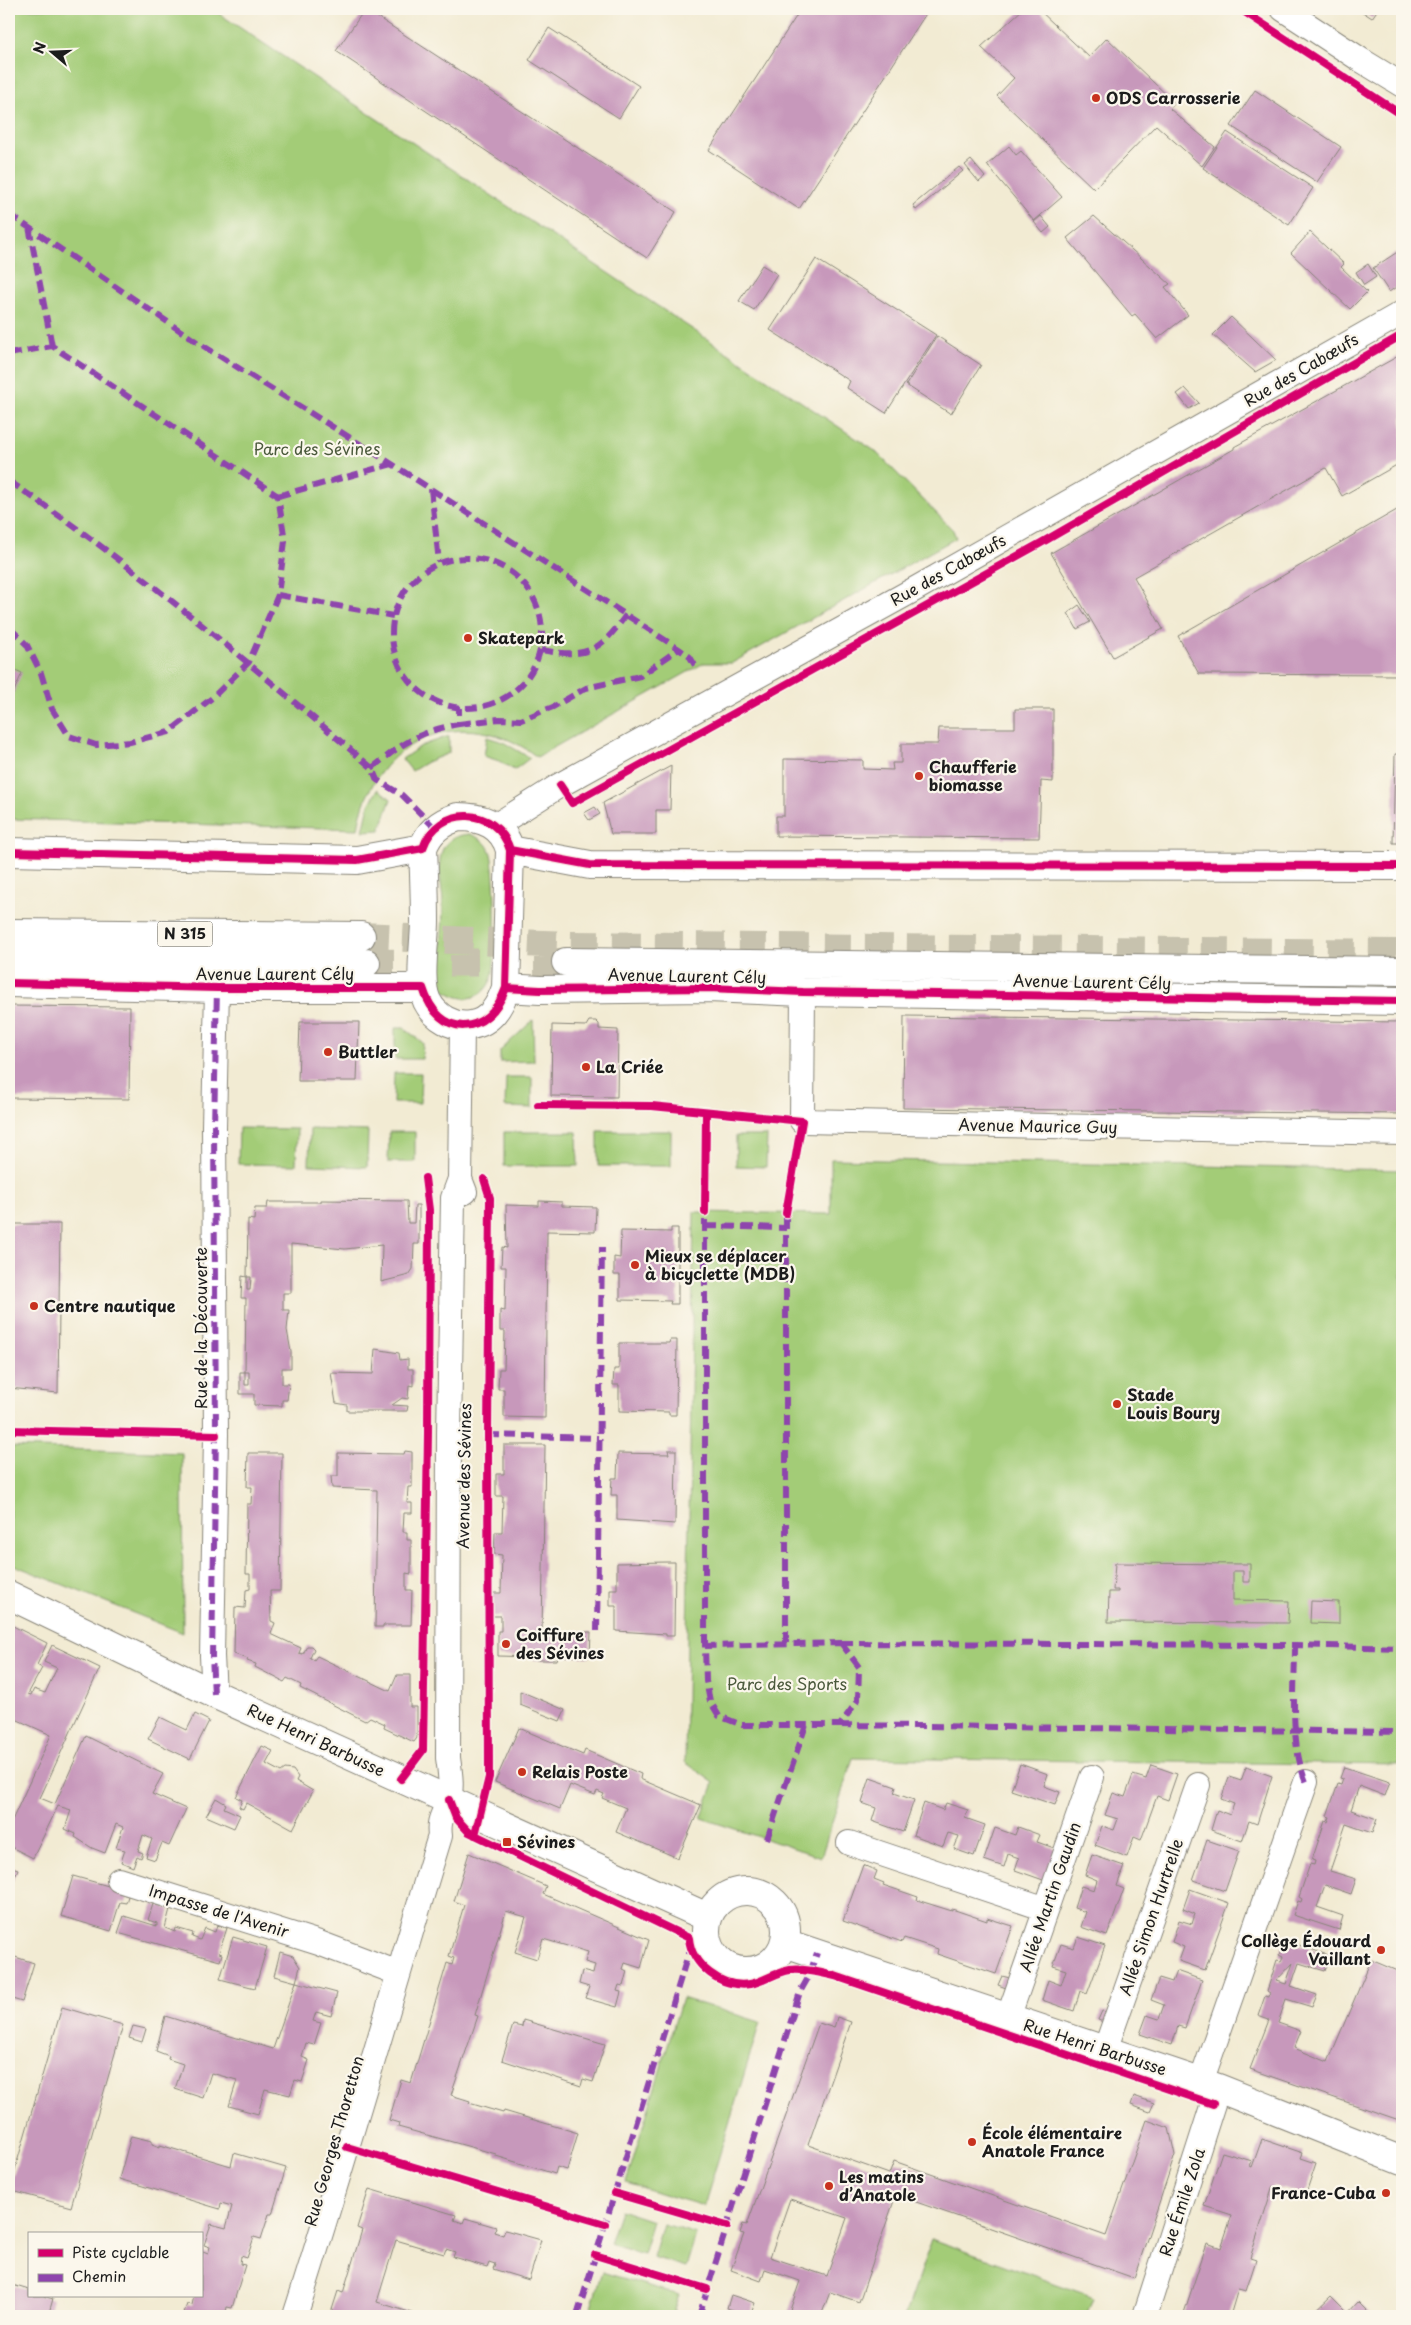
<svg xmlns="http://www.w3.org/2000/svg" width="1411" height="2325" font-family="'Playpen Sans',sans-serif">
	<rect width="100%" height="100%" fill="#fbf7ec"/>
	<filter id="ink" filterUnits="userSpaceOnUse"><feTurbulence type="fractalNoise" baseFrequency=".02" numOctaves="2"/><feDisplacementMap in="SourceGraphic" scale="10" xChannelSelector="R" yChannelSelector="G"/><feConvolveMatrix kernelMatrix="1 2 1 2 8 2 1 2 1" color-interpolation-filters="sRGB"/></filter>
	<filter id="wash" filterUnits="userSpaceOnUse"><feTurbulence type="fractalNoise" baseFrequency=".0096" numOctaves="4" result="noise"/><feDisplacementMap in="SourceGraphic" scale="20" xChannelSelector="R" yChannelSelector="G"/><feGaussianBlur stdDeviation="1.12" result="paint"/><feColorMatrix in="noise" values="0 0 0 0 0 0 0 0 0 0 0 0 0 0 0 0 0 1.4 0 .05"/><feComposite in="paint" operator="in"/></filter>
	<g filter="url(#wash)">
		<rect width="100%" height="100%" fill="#f2ebd3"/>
		<path fill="#a3cc77" stroke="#60744a" d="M9 9H212L875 451 953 530 956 538 732 663H704L537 757C465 700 371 739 358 829L9 819Z
			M449 736V753L427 762 412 771 402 759 421 746Z
			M487 737 503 742 530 758 514 770 499 761 484 756Z
			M378 789 391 799 380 830 363 831 369 805Z
			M470 834C479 838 486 841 490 851 496 862 497 965 492 977 486 995 470 1003 453 995 450 993 445 992 443 989 441 987 440 982 438 979 440 954 443 929 443 905 443 888 436 867 442 851 447 838 458 835 470 834Z
			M533 1020 534 1061 500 1062V1051Z
			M395 1028H404L423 1043 422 1059H395Z
			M394 1073H421L420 1103H393Z
			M506 1077H532V1108L505 1107Z
			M239 1128 297 1129 296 1165 238 1164Z
			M310 1129 368 1131 367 1167 309 1165Z
			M598 1131H671V1166H598Z
			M389 1132H415V1162H388Z
			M504 1132H577L578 1166H504Z
			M736 1136H767L766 1167 736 1166Z
			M831 1159 1402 1170V1765L853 1758 821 1857 701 1818 714 1783 685 1762 694 1212 831 1214Z
			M10 1447 182 1453 183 1633 9 1563Z
			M682 1998 760 2022 704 2206 626 2183Z
			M620 2210 653 2221 643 2254 609 2244Z
			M663 2224 696 2234 686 2267 653 2257Z
			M932 2239 1093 2297 1086 2316H905Z
			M602 2272 679 2295 672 2316H588Z"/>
		<g id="blocks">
			<path fill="#c798bb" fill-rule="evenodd" d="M365 9 676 212 647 258 336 51Z
				M801 9H929L799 209 709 150Z
				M1023 9H1038L1089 57 1107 38 1175 103 1170 109 1215 147 1202 166 1156 125 1094 189 997 96 1014 78 981 47Z
				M1358 9H1378L1372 18Z
				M549 28 639 86 619 118 529 60Z
				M1255 90 1341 147 1317 182 1231 126Z
				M1227 132 1313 188 1289 225 1203 168Z
				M1009 146 1016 155 1021 151 1062 197 1034 221 987 165Z
				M971 160 985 177 979 182 965 165Z
				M959 167 963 171 916 210 913 205Z
				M1041 216 1050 227 1043 233 1034 222Z
				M1094 216 1170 284 1165 287 1188 315 1157 339 1135 314 1132 316 1067 238Z
				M1310 232 1344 264 1341 267 1367 292 1350 309 1291 253Z
				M1402 249V283L1389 292 1373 268Z
				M816 259 936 335 886 413 847 388 850 381 770 330Z
				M1368 264 1376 277 1364 285 1356 272Z
				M762 265 777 274 754 310 739 301Z
				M1231 317 1276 360 1255 372 1213 335Z
				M937 336 981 365 951 414 906 385Z
				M1402 354V462L1342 496 1326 468 1134 577 1163 629 1113 657 1051 553 1234 449V447Z
				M1185 388 1199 403 1189 409 1177 394Z
				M1402 507V675L1199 674 1178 636Z
				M1079 605 1090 622 1077 629 1068 613Z
				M9 667 22 673 9 703Z
				M1015 709H1053V782L1041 781 1039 838 776 836V816H784V759L863 760V769L893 770 892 763H901V744H938L939 728H1015Z
				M1395 754H1402V843H1393Z
				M671 766 670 810H656V834H611L603 803Z
				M595 807 600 814 589 820 584 813Z
				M9 1006 130 1007 129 1099 9 1098Z
				M904 1016 1402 1022V1114L903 1108Z
				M589 1021H596L599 1024V1029L618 1030 617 1097 551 1096 552 1025 586 1026Z
				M300 1022H359L357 1081H298Z
				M321 1200 407 1201 408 1223H414L415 1205H419V1244H414L413 1269 409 1275 381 1282 382 1245 345 1249 291 1244V1293H283V1310H289L287 1330 291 1352V1368H282V1384H289L287 1400H282V1406L254 1405V1394H240V1372H245V1385H249V1372H245L246 1298H241L242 1276 247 1277V1290H250L251 1277H247L248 1219 254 1220 255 1208H267L268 1202H321Z
				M539 1201 562 1202V1206L596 1207 595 1232 547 1231 545 1418 504 1417V1389H498L499 1369H504L505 1331H500V1310L505 1311 506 1267H501L502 1247 507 1248 506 1205 539 1206Z
				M9 1224H60L58 1393 9 1388Z
				M671 1228H678V1304H670L671 1301 620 1300V1275H614V1257L620 1258 621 1231 671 1232Z
				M670 1340H677L676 1415H669V1412L619 1411V1385H613L614 1369H619V1343H669Z
				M375 1349 399 1353 400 1360 408 1359V1369H413V1386L409 1385 408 1399 402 1398 392 1405 408 1406 407 1411H347V1405L336 1403 331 1373 373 1374Z
				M504 1445H545L542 1632H591L590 1657 558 1656 557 1660H533V1657L498 1656V1631H501V1616H493V1593H501L502 1555 494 1554 495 1532H502L503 1496H496V1474H504Z
				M668 1450H676L675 1524 617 1520V1495H611L612 1478H617L618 1453 669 1454Z
				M405 1451 412 1452V1487H408L407 1503H412V1513H404L403 1532H407V1540H411V1574L406 1573V1590H412L411 1625H383V1627H375L377 1490 332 1488 331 1476H338V1453L404 1454Z
				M248 1453H282L280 1591H270L271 1621 275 1623 271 1634 301 1648 299 1653 303 1654 307 1646H311L314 1649 310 1658 314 1660 317 1656 390 1691 397 1675H410V1707H417V1738L414 1742 384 1728 385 1724 370 1717 365 1721 300 1688 301 1685 287 1678 284 1682 255 1667 256 1664 247 1661 248 1659 234 1654 235 1607 245 1608 246 1590 250 1589V1574H246L247 1504H251L252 1487H247Z
				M667 1562H675L674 1636H666V1634L616 1631V1606H610V1589H617V1563Z
				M1115 1563 1250 1564V1582H1243V1571H1233V1600L1289 1601 1288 1623 1108 1622 1109 1592H1118V1590H1113Z
				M1311 1601 1339 1602V1624L1310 1623Z
				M9 1624 47 1643 37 1665 42 1668 28 1694 31 1695 34 1689 45 1693 57 1668 44 1662 52 1645 100 1668 40 1798 55 1804 86 1736 163 1774 152 1794 186 1809 169 1846 162 1843 155 1860 146 1857 152 1839 143 1835 138 1851 143 1853 141 1858 137 1856 133 1867 121 1862 125 1850 116 1848 123 1827 116 1824 105 1853 92 1848 75 1837 76 1834 65 1829 71 1810 58 1806 33 1858 9 1846V1827L51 1735 9 1716Z
				M520 1691 565 1710 560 1721 520 1705Z
				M195 1714 209 1721 190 1759 148 1739 160 1717 187 1730Z
				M519 1728 583 1755 585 1750 641 1774 640 1779 701 1805 678 1858 616 1832 626 1808 602 1798 604 1794 597 1791 595 1795 570 1785 560 1809 495 1782Z
				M262 1746 273 1751 266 1764 281 1772 285 1769 293 1770 298 1777 296 1781 313 1791 293 1829 246 1803 243 1809 239 1807 242 1800 236 1797Z
				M1020 1764 1048 1774 1044 1786 1060 1792 1055 1805 1011 1790Z
				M1151 1765 1177 1774 1168 1800 1157 1796 1141 1840 1134 1837 1127 1857 1095 1845 1102 1826 1114 1830 1118 1819 1105 1815 1113 1793 1125 1797 1133 1775 1146 1779Z
				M1246 1767 1272 1776 1257 1824 1249 1821 1242 1841 1211 1830 1217 1810 1230 1815 1234 1804 1221 1799 1229 1777 1241 1781Z
				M1344 1767 1390 1782 1385 1796 1359 1786 1351 1810 1377 1819 1372 1833 1346 1824 1330 1871 1356 1879 1351 1894 1325 1885 1317 1907 1343 1916 1339 1930 1293 1915 1298 1901 1301 1902 1302 1899 1299 1897 1310 1864 1314 1865 1315 1861 1312 1860 1325 1821 1328 1822 1330 1817 1327 1816 1338 1784 1341 1785 1343 1779 1340 1778Z
				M870 1778 896 1787 894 1793 914 1800 903 1832 872 1821 876 1808 862 1803Z
				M216 1798 226 1804 224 1808 240 1815 234 1828 206 1816Z
				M924 1803 943 1810 946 1803 968 1810 965 1818 985 1825 974 1856 954 1849 959 1836 948 1833 943 1846 913 1835Z
				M1018 1827 1040 1835 1037 1842 1057 1849 1046 1881 1015 1870 1019 1858 1008 1854 1004 1867 984 1860 995 1828 1015 1835Z
				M1207 1840 1239 1851 1225 1891 1193 1880Z
				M469 1853 546 1886 543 1894 649 1940 641 1968 625 1963 623 1969 627 1971 623 1986 619 1985 617 1991 621 1992 617 2007 585 1998 589 1987 579 1984 582 1971 593 1974 595 1965 585 1962 588 1952 543 1939 537 1959 515 1952 526 1917 506 1911 475 2015 478 2016 451 2095 470 2101 469 2103 503 2113 504 2111 578 2133 567 2170 557 2167 555 2174 496 2156V2154L398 2127 399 2123 389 2120 401 2080 411 2083 447 1963 452 1965 454 1958 449 1956 464 1905 454 1901Z
				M1092 1855 1124 1866 1117 1886 1124 1889 1107 1936 1081 1927 1086 1912 1074 1908 1081 1886 1094 1890 1097 1880 1085 1875Z
				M863 1865 877 1871 874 1879 884 1883 883 1885 918 1897 917 1900 952 1911V1909L987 1921V1918L1013 1926 996 1974 937 1954 938 1949 904 1938 902 1942 843 1921Z
				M9 1866 18 1869 9 1890Z
				M73 1876 112 1887 111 1890 128 1896 126 1903 120 1902 111 1931 61 1916Z
				M1190 1889 1229 1903 1205 1970 1179 1961 1184 1947 1172 1942 1179 1920 1192 1924 1195 1914 1183 1909Z
				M153 1904 170 1909 165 1928 175 1932 176 1928 193 1933 192 1937 200 1940 205 1928 215 1932 217 1925 227 1928 219 1953 222 1954 220 1961 118 1933 124 1916 157 1926V1923L148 1920Z
				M233 1937 267 1947 255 1988 220 1979Z
				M1078 1937 1105 1946 1087 1994 1080 1991 1074 2011 1042 2000 1048 1980 1061 1985 1066 1970 1053 1966 1061 1944 1074 1948Z
				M1285 1940 1304 1947 1306 1940 1310 1942 1308 1948 1330 1956 1325 1971 1299 1963 1291 1986 1317 1995 1312 2007 1286 1999 1278 2023 1301 2031 1294 2048 1328 2062 1371 1960 1402 1973V2121L1250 2069 1269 2020 1258 2016 1265 1996 1269 1997 1270 1993 1267 1991 1277 1960 1281 1961 1283 1957 1279 1955ZM1293 1963 1286 1984 1276 1981Z
				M280 1952 293 1956 300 1967 296 1982 337 1993 331 2016 316 2012 313 2021 321 2023 314 2045 306 2043 302 2057 309 2060 302 2082 295 2080 290 2095 265 2089 258 2114 229 2106 237 2080 211 2073 203 2098 175 2089 183 2064 168 2059 169 2056 156 2051 165 2016 273 2049 296 1982 274 1976Z
				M9 1955 34 1963 22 2002 9 1998Z
				M1176 1971 1202 1980 1185 2028 1178 2026 1172 2045 1140 2034 1147 2015 1159 2019 1164 2005 1151 2000 1159 1978 1172 1982Z
				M1002 1976 1010 1978 1006 1988 998 1985Z
				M62 2007 123 2025 71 2207 9 2190Z
				M1102 2011 1110 2013 1106 2023 1098 2020Z
				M837 2017 851 2022 808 2145 889 2174 894 2161 1106 2236 1147 2120 1169 2128 1175 2155 1134 2278 896 2195 859 2302 830 2292 821 2316H788L800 2281 765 2269 761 2281 731 2270 744 2234 740 2233 743 2224 747 2225 819 2023 834 2028ZM790 2199 847 2218 827 2276 770 2257Z
				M523 2020 605 2044 593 2082 583 2079 581 2086 502 2060 513 2025 522 2027Z
				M133 2026 146 2029 142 2042 129 2038Z
				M1134 2096 1154 2103 1150 2112 1131 2105Z
				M131 2136 152 2141V2144L160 2147V2145L231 2166 234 2153 286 2168 272 2214H269L261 2239 254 2237 247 2258 241 2256 240 2264 245 2265 232 2308 227 2307 225 2316H183L187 2304 192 2305 194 2296H201V2257L203 2252 208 2254 210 2247 204 2245 211 2224 226 2228 232 2206 221 2203 220 2209 119 2179Z
				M1262 2139 1303 2153 1301 2158 1316 2163 1305 2196 1273 2186 1250 2258 1256 2260 1246 2291 1238 2289 1230 2316H1183L1207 2243 1221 2248 1232 2215 1204 2206 1222 2152 1252 2161 1250 2166 1252 2167Z
				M369 2189 456 2215 454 2220 463 2223 465 2218 496 2227 494 2232 503 2235 505 2230 541 2240 529 2280 493 2269 495 2264 489 2262 487 2267 453 2257 455 2252 446 2249 444 2254 396 2240 377 2302 422 2316H330L338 2291 343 2293 362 2230 357 2228Z
				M9 2284 29 2290V2296H43L53 2299 48 2316H9Z
				M731 2295 755 2303 750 2316 727 2308Z
				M1331 2296 1348 2313 1358 2302 1372 2316H1310Z"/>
		</g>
	</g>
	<g filter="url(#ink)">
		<use href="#blocks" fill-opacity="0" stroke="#878478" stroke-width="1"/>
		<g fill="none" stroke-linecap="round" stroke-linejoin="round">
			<path stroke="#c7c2ae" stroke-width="28" stroke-dasharray="28 14" stroke-linecap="butt" d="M361 936 566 945 1402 953
				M366 963 566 962"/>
			<g stroke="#878478" stroke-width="26">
				<path id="minor" d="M1283 9 1361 60 1402 85
					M495 826 560 785 917 588 1402 313
					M803 992 802 1121 1402 1133
					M462 1026 460 1179 465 1192
					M214 1694 212 1656 216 1435 214 1127 217 988
					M849 1843 1046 1909
					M119 1880 319 1943 398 1973
					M1008 2018 1092 1777
					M1105 2050 1198 1785
					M1201 2082 1306 1782
					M295 2316C346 2157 391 1996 440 1836 438 1820 443 1816 448 1802 453 1789 450 1771 448 1758L449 1434 453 1198 460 1179
					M1145 2316 1218 2088"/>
			</g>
			<g stroke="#878478" stroke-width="30">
				<path id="tertiary" d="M9 1595 214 1694 707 1917
					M706 1931a40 40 0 1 1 80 0a40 40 0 1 1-80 0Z
					M785 1943 1218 2088 1402 2161"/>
			</g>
			<g stroke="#878478" stroke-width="30">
				<path id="primary" d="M458 817C483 817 503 825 510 850L506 988C500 1005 491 1022 471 1025 453 1028 435 1017 427 1001 418 982 425 943 425 921 425 897 424 873 423 848 429 831 441 822 458 817Z
					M510 850 590 865 1402 866
					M9 852 357 860 423 848
					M9 983 217 988H423
					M506 988 540 990 708 988 803 992 1402 1001"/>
			</g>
			<g stroke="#878478" stroke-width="30">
				<path id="trunk" d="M9 933 361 936
					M9 959 366 963
					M566 962 1402 971"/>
			</g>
			<use href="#minor" stroke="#fff" stroke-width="24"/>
			<use href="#tertiary" stroke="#fff" stroke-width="28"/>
			<use href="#primary" stroke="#fff" stroke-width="28"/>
			<use href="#trunk" stroke="#fff" stroke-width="28"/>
			<path stroke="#8e44ad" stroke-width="6" stroke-dasharray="12 6" stroke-linecap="butt" d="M9 214 197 342 392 464 679 649 690 657 696 667
				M29 227 52 346
				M9 354 52 346 278 496 285 541 278 595 249 662 212 698 169 732 130 742 96 745 69 736 52 709 41 673 27 645 9 627
				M9 481C137 567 255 668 372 768L377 780 402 795 435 828
				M431 489 439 562
				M278 496 392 464
				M392 633a75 75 0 1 1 150 0a75 75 0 1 1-150 0Z
				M278 595 393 616
				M541 650C586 658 599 653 626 615
				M459 724 499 719 521 720 553 707 586 688 640 676 679 649
				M372 768C402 744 419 731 459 724V708
				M706 1226 786 1228
				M488 1435 598 1438
				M597 1631 602 1247
				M786 1643V1213
				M841 1643 1295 1645 1402 1648
				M841 1643 859 1667 858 1700 840 1725H742L719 1716 710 1701 706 1681 705 1646Z
				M1295 1645C1295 1689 1289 1740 1306 1782
				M705 1646V1212
				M214 1694 212 1656 216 1435 214 1127 217 988
				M840 1725 1402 1732
				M767 1839 806 1725
				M577 2316 690 1948
				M699 2316 800 1992 808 1978 817 1953"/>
			<g stroke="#fbf7ec" stroke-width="11">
				<path id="cycleway" d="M1240 9 1402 115
					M560 785 572 803 1041 543 1402 335
					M510 850 590 865 1402 866
					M9 852 357 860 423 848C438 804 497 806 510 850L506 988C488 1037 439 1040 423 988H217L9 983
					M506 988 540 990 708 988 803 992 1402 1001
					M538 1105 652 1106 802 1121 786 1213
					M705 1212 706 1113
					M9 1430 216 1435
					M401 1779 423 1750 428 1433 429 1210 425 1178
					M449 1800 456 1818 469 1832 689 1938C691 1965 722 1989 750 1984 763 1982 776 1972 790 1970 804 1968 821 1973 835 1976L1213 2104
					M475 1835 489 1777 488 1435 490 1198 484 1179
					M347 2147 605 2224
					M614 2193 727 2226
					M595 2255 707 2289"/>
			</g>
			<use href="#cycleway" stroke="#d6006c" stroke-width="8"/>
		</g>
	</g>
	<g fill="#c8321e" stroke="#fbf7ec" stroke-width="2">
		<circle cx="1096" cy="98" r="5"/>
		<circle cx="468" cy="638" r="5"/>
		<circle cx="919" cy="776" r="5"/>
		<circle cx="328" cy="1052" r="5"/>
		<circle cx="586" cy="1067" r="5"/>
		<circle cx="635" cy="1265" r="5"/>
		<circle cx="34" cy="1306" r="5"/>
		<circle cx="1117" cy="1404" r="5"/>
		<circle cx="506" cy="1644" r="5"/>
		<circle cx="522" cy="1772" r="5"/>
		<rect x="502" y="1837" width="10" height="10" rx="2.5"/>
		<circle cx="1381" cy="1950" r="5"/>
		<circle cx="972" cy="2142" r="5"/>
		<circle cx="829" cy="2186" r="5"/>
		<circle cx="1386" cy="2193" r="5"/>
	</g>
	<g text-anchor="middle" stroke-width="4.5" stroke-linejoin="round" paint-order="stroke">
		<rect fill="#fbf7ec" stroke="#5f5e5a" stroke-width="1" x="157.5" y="921.5" width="55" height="25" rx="4"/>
		<g font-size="15" font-weight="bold" fill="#1c1c1c">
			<text x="185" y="939">N 315</text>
		</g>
		<g font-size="16" font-weight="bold" fill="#1c1c1c" stroke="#fbf7ec" text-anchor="start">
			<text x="1106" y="104">ODS Carrosserie</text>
			<text x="478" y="644">Skatepark</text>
			<text x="929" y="773">Chaufferie<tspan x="929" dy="18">biomasse</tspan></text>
			<text x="338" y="1058">Buttler</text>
			<text x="596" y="1073">La Criée</text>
			<text x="645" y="1262">Mieux se déplacer<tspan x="645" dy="18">à bicyclette (MDB)</tspan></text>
			<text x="44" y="1312">Centre nautique</text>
			<text x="1127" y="1401">Stade<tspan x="1127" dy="18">Louis Boury</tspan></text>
			<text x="516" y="1641">Coiffure<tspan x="516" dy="18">des Sévines</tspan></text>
			<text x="532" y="1778">Relais Poste</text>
			<text x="517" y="1848">Sévines</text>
			<text x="1371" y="1947" text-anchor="end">Collège Édouard<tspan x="1371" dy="18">Vaillant</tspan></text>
			<text x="982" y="2139">École élémentaire<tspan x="982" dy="18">Anatole France</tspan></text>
			<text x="839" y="2183">Les matins<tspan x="839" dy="18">d’Anatole</tspan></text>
			<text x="1376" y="2199" text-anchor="end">France-Cuba</text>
		</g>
		<g font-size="16" fill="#1c1c1c" stroke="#fbf7ec">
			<text transform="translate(1301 370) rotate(-30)" y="6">Rue des Cabœufs</text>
			<text transform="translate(948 570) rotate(-29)" y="6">Rue des Cabœufs</text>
			<text x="275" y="980">Avenue Laurent Cély</text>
			<text transform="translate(687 976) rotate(1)" y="6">Avenue Laurent Cély</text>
			<text transform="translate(1092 982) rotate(1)" y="6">Avenue Laurent Cély</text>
			<text transform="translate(1038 1126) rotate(1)" y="6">Avenue Maurice Guy</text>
			<text transform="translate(201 1328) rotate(-90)" y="6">Rue de la Découverte</text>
			<text transform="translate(464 1476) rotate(-89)" y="6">Avenue des Sévines</text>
			<text transform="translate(316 1740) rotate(25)" y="6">Rue Henri Barbusse</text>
			<text transform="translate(1050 1897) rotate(-71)" y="6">Allée Martin Gaudin</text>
			<text transform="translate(219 1911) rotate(17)" y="6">Impasse de l'Avenir</text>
			<text transform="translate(1151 1917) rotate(-71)" y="6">Allée Simon Hurtrelle</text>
			<text transform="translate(1095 2047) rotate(18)" y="6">Rue Henri Barbusse</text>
			<text transform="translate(334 2141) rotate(-74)" y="6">Rue Georges Thoretton</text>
			<text transform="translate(1182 2202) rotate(-72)" y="6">Rue Émile Zola</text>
		</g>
		<g font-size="16" fill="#4b5a3c" stroke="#fbf7ec">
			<text x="317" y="455">Parc des Sévines</text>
			<text x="787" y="1690">Parc des Sports</text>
		</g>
	</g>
	<rect width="1411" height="2325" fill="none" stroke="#fbf7ec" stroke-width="30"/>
	<rect x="28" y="2232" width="175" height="65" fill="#fbf7ec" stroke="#a29f99"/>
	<rect x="38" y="2249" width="25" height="8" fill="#d6006c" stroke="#a29f99"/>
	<text x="72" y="2258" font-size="15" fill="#1c1c1c">Piste cyclable</text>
	<rect x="38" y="2274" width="25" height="8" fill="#8e44ad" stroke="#a29f99"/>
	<text x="72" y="2282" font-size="15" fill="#1c1c1c">Chemin</text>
	<g transform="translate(52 52) rotate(289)" stroke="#fbf7ec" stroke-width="4" paint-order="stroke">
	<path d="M0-4L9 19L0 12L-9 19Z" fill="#1c1c1c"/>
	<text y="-8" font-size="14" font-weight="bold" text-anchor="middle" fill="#1c1c1c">N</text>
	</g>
</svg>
